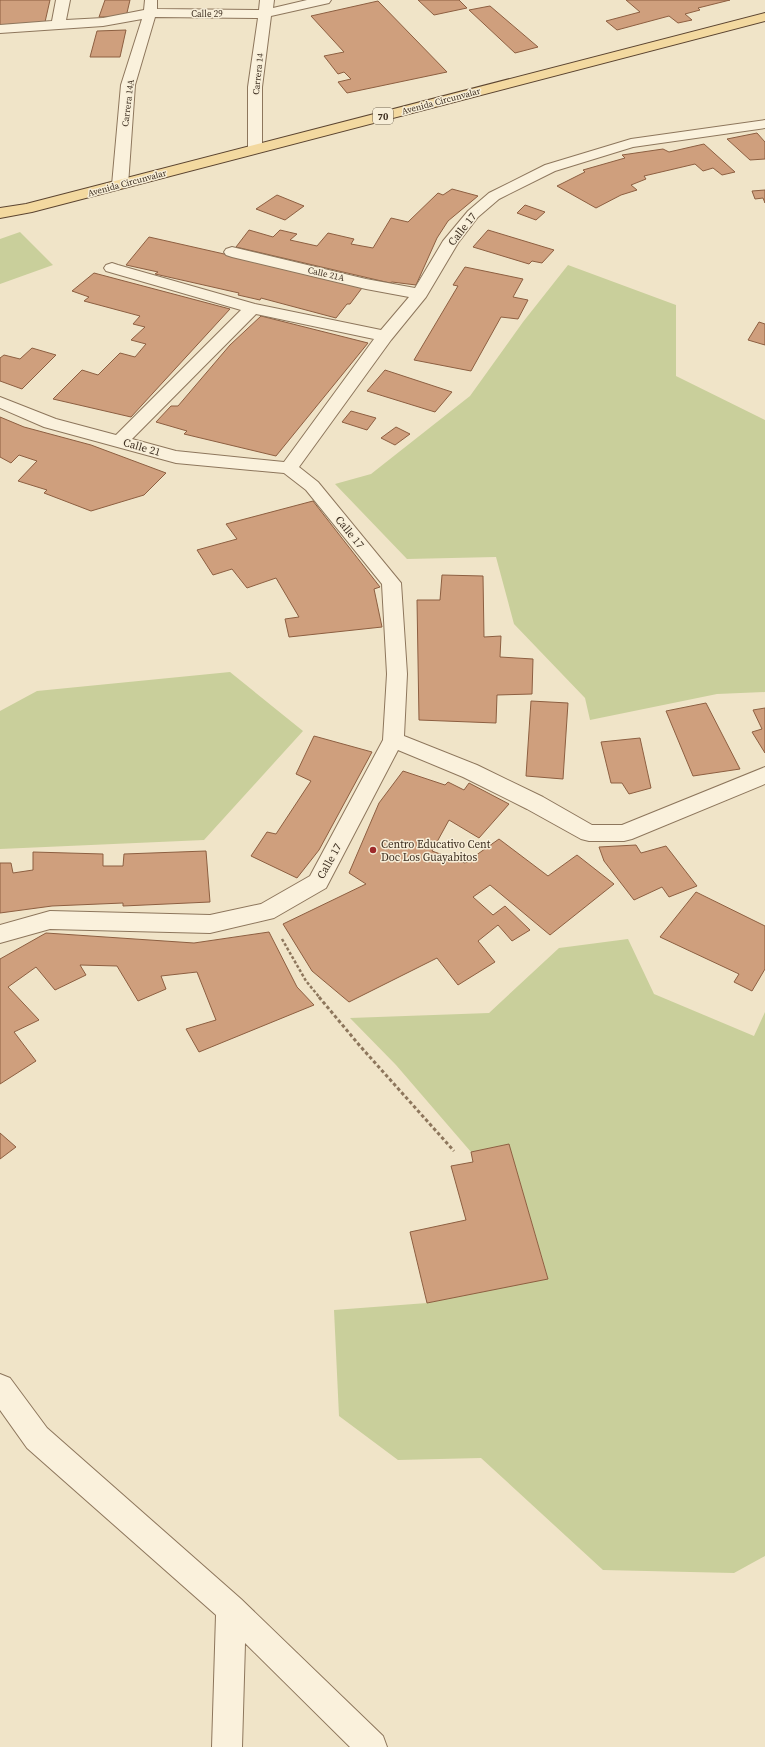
<svg xmlns="http://www.w3.org/2000/svg" width="765" height="1747" font-family="'Source Serif 4',serif">
	<rect width="100%" height="100%" fill="#f0e4c8"/>
	<path fill="#c9cf9b" d="M20 232 53 265 0 284V239Z
		M568 265 676 305V376L765 420V692L717 694 590 720 585 698 514 624 496 557 407 559 335 484 371 474 470 396 523 322Z
		M230 672 303 731 204 840 0 849V711L37 691Z
		M628 939 654 994 754 1036 765 1012V1556L734 1573 603 1570 481 1458 398 1460 339 1416 334 1310 427 1303 548 1278 509 1144 471 1152 396 1065 350 1018 489 1013 559 948Z"/>
	<path fill="#cf9f7d" stroke="#8d5f41" d="M0 0H50L45 22 0 25Z
		M105 0H130L126 17H99Z
		M418 0H459L467 8 434 15Z
		M626 0H730L698 8 700 10 685 14 692 20 678 23 669 16 617 30 606 21 640 12Z
		M378 1 447 72 347 93 338 82 351 79 344 72 338 74 324 56 344 52 311 16Z
		M490 6 538 47 515 53 469 10Z
		M126 30 120 57H90L97 31Z
		M757 133 765 142V159L750 160 727 139Z
		M704 144 735 172 722 175 713 168 703 171 695 164 644 176 646 179 631 185 637 190 621 195 596 208 557 186 585 172 583 170 625 158 622 155 663 149 669 152Z
		M452 189 478 196 448 221 437 238 416 285 392 282 390 283 236 247 249 230 273 237 280 230 297 234 290 240 317 246 328 233 354 239 351 244 373 248 391 218 408 222 438 193 443 195Z
		M765 190V203L763 198 755 199 752 191Z
		M277 195 304 206 285 220 256 209Z
		M525 205 545 212 536 220 517 213Z
		M488 230 554 250 542 263 532 261 529 264 473 247Z
		M149 237 264 263 362 288 350 304H347L336 318 261 298 260 300 238 295 239 293 155 274 158 272 126 265Z
		M465 267 523 279 513 297 528 300 518 319 501 317 471 371 414 360 458 286 453 285Z
		M94 273 230 309 131 417 53 399 82 370 98 375 120 353 135 357 146 344 131 340 145 327 133 324 140 316 84 301 89 297 72 291Z
		M261 316 368 343 276 456 184 434 187 431 156 422 171 406H178L230 345Z
		M759 322 765 324V345L748 340Z
		M32 348 56 355 22 389 0 381V358L4 355 20 359Z
		M385 370 452 392 435 412 367 391Z
		M351 411 376 418 367 430 342 422Z
		M0 417 24 427 91 445 166 473 144 495 91 511 44 493 47 490 18 481 37 461 19 455 11 463 0 457Z
		M396 427 410 434 395 445 381 438Z
		M313 501 380 587 374 589 382 627 289 637 285 619 299 617 276 578 247 588 232 569 213 575 197 550 237 539 226 524Z
		M442 575 483 576 484 637 501 636 500 657 533 659 532 694 497 695 496 723 419 720 417 600H440Z
		M531 701 568 703 563 779 526 776Z
		M706 703 740 769 693 776 666 711Z
		M765 708V753L752 732 762 729 753 710Z
		M314 736 372 752 319 850 297 878 251 856 267 832 276 834 311 781 296 774Z
		M640 738 651 788 629 794 622 783H611L601 742Z
		M403 771 445 785 448 782 464 790 469 783 509 804 479 838 449 820 432 851 465 863 499 839 548 876 577 855 614 884 550 935 490 885 473 897 493 915 505 906 530 930 512 941 498 925 478 941 495 962 458 985 437 958 349 1002 312 971 283 924 366 884 349 873 379 803Z
		M636 845 641 853 666 846 697 886 669 897 662 887 634 900 604 861 599 847Z
		M206 851 210 902 123 906V903L52 906 0 913V863H11L13 873 33 870V852L103 854V866H123L124 854Z
		M696 892 765 926V969L752 991 734 982 739 974 660 937Z
		M269 932 297 987 314 1005 199 1052 186 1029 216 1020 197 972 161 976 166 989 138 1001 117 966 80 965 86 975 55 990 36 967 8 987 39 1020 14 1032 36 1061 0 1084V959L46 933 194 943Z
		M0 1133 16 1147 0 1159Z
		M509 1144 548 1279 427 1303 410 1232 466 1220 451 1166 473 1162 471 1152Z"/>
	<g fill="none" stroke-linecap="round" stroke-linejoin="round">
		<g stroke="#8d765c" stroke-width="2">
			<path id="minor" d="M56 0H70L66 20 103 18 144 10 145 0H157V9L259 10 260 0H274L273 8 307 0H331L329 3 271 16 262 87V149L260 152H250L248 149V87L258 18 155 17 135 85 128 185 125 188H115L112 185 121 85 142 19 103 26 0 33V25L52 21Z
				M765 120V128L633 147 555 171 499 199 478 217 458 243 426 297 391 340 299 467 318 482 401 583 407 674 404 736 477 765 543 797 592 825H622L765 767V784L632 839 624 841H589L581 839 527 809 463 777 398 750 326 888 274 918 210 933 50 929 0 943V925L50 911 210 915 261 904 310 876 383 740 387 674 382 584 306 490 284 473 176 463 44 427 0 408V397L56 419 116 435 241 310 106 271 104 268 106 265 112 263 118 265 255 304 381 330 409 297 366 289 232 257 226 255 224 252 226 249 232 247 366 279 415 288 443 241 468 211 489 193 545 165 631 139ZM256 314 374 339 284 462 176 451 132 439Z
				M0 1374 10 1378 47 1428 241 1599 383 1736 387 1747H350L245 1643 242 1747H212L216 1615 27 1448 0 1410Z"/>
		</g>
		<g stroke="#5b4430" stroke-width="2">
			<path id="primary" d="M765 13V21L32 212 0 218V208L26 204Z"/>
		</g>
		<path stroke="#8d765c" stroke-width="2.5" stroke-dasharray="3 2" stroke-linecap="butt" d="M282 939 306 981 320 998"/>
		<path stroke="#8d765c" stroke-width="3" stroke-dasharray="3.5 2.5" stroke-linecap="butt" d="M319 997 360 1046 454 1151"/>
		<use href="#minor" fill="#faf1dc" fill-rule="evenodd"/>
		<use href="#primary" fill="#f3d9a0" fill-rule="evenodd"/>
	</g>
	<circle fill="#9e2a2b" stroke="#f7eed8" stroke-width="1.5" cx="373" cy="850" r="4"/>
	<g text-anchor="middle" stroke-width="3" stroke-linejoin="round" paint-order="stroke">
		<g font-size="9" fill="#3d2e20" stroke="#f7eed8">
			<text x="207" y="17">Calle 29</text>
			<text transform="translate(258 74) rotate(-84)" y="3">Carrera 14</text>
			<text transform="translate(441 101) rotate(-15)" y="3">Avenida Circunvalar</text>
			<text transform="translate(128 103) rotate(-83)" y="3">Carrera 14A</text>
			<text transform="translate(127 183) rotate(-15)" y="3">Avenida Circunvalar</text>
			<text transform="translate(326 274) rotate(13)" y="3">Calle 21A</text>
		</g>
		<rect fill="#f7eed8" stroke="#756857" stroke-width="1" x="373" y="108" width="20" height="16" rx="3"/>
		<g font-size="10" font-weight="bold" fill="#3d2e20">
			<text x="383" y="120">70</text>
		</g>
		<g font-size="11" fill="#3d2e20" stroke="#f7eed8">
			<text transform="translate(462 229) rotate(-52)" y="4">Calle 17</text>
			<text transform="translate(142 447) rotate(16)" y="4">Calle 21</text>
			<text transform="translate(350 532) rotate(51)" y="4">Calle 17</text>
			<text transform="translate(329 861) rotate(-61)" y="4">Calle 17</text>
		</g>
		<g font-size="11" fill="#3d2e20" stroke="#f7eed8" text-anchor="start">
			<text x="381" y="848">Centro Educativo Cent<tspan x="381" dy="13">Doc Los Guayabitos</tspan></text>
		</g>
	</g>
</svg>
